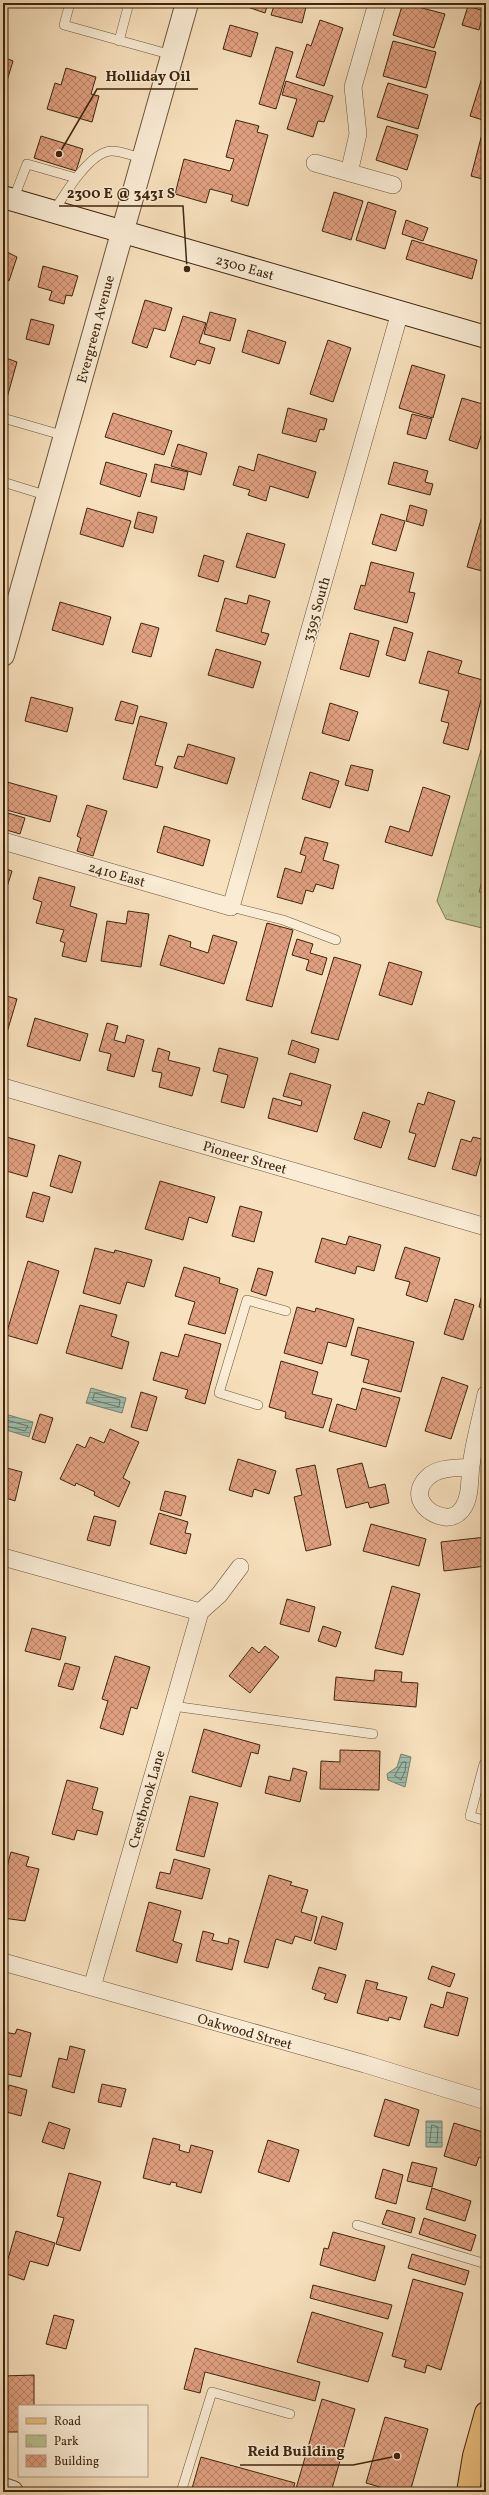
<svg xmlns="http://www.w3.org/2000/svg" width="489" height="2495" font-family="Vollkorn,serif">
	<defs>
		<pattern id="park-tufts" width="24" height="20" patternUnits="userSpaceOnUse"><rect width="24" height="20" fill="#bac394"/><path d="M3 7l-1-3M5 7V3M7 7l1-3M15 17l-1-3M17 17v-4M19 17l1-3" fill="none" stroke="#a1a77e"/></pattern>
		<pattern id="water-rules" width="6" height="5" patternUnits="userSpaceOnUse"><rect width="6" height="5" fill="#9dbeaf"/><path d="M0 2.5h6" fill="none" stroke="#819a8d"/></pattern>
		<pattern id="building-cross-hatch" width="8" height="8" patternUnits="userSpaceOnUse"><rect width="8" height="8" fill="#e1a081"/><path d="M0 0l8 8M0 8l8-8" fill="none" stroke="#b88268"/></pattern>
	</defs>
	<rect width="100%" height="100%" fill="#f8e1be"/>
	<filter id="stains"><feTurbulence type="fractalNoise" baseFrequency=".005" numOctaves="4"/><feColorMatrix values="0 0 0 0 .2 0 0 0 0 .09 0 0 0 0 .02 0 0 0 .5 -.17"/></filter>
	<radialGradient id="worn" r=".72"><stop offset=".6" stop-color="#630" stop-opacity="0"/><stop offset="1" stop-color="#630" stop-opacity=".3"/></radialGradient>
	<path fill="url(#park-tufts)" stroke="#7c7451" d="M486 733V929L446 919 437 901Z"/>
	<path fill="#bac394" stroke="#7c7451" d="M486 866V894L479 892Z"/>
	<path fill="url(#water-rules)" stroke="#77816f" d="M91 1388 126 1398 122 1413 86 1403Z
		M5 1414 33 1422 29 1437 3 1429Z
		M401 1754 411 1757 405 1787 388 1780 387 1774 397 1767Z
		M426 2121H442V2147H426Z"/>
	<g fill="none" stroke-linecap="round" stroke-linejoin="round">
		<path stroke="#6e725e" stroke-width="1" d="M95 1393 120 1400 119 1407 93 1400Z
			M3 1419 28 1426 25 1431 3 1425
			M403 1762H406L405 1771 401 1780 395 1776Z
			M432 2125 438 2127 437 2143 430 2142Z"/>
	</g>
	<path fill="url(#building-cross-hatch)" stroke="#3f260e" d="M3 3H6L3 13Z
		M236 3H268L265 13Z
		M275 3H307L302 23 271 15Z
		M403 3 445 14 434 48 393 35Z
		M468 6 484 11 479 30 462 25Z
		M320 20 343 28 324 86 296 77 307 44 311 46Z
		M230 25 258 33 251 57 223 49Z
		M393 41 436 52 426 88 383 76Z
		M276 47 293 52 276 109 259 104Z
		M3 57 13 61 3 94Z
		M486 65V121L470 116Z
		M66 68 96 77 91 94 99 96 92 122 47 109 55 83 61 85Z
		M286 81 333 96 324 122 318 121 313 137 287 129 297 99 282 95Z
		M388 83 428 95 418 129 377 117Z
		M236 120 259 126 257 132 268 135 248 206 231 201 233 195 210 189 206 203 175 194 184 159 230 171 234 159 226 157Z
		M387 126 418 135 407 170 376 160Z
		M482 134 486 135V180L471 176Z
		M41 136 83 149 76 171 34 158Z
		M334 192 363 201 351 240 322 231Z
		M368 202 396 211 385 249 356 240Z
		M406 220 428 228 423 241 402 234Z
		M412 240 477 260 472 279 406 259Z
		M3 250 17 257 9 281 3 279Z
		M43 266 78 276 72 296 66 295 64 304 49 300 52 291 38 287Z
		M145 300 172 308 165 331 154 328 147 348 132 343Z
		M210 312 236 319 230 341 204 334Z
		M183 316 206 323 199 343 215 348 210 364 197 360 195 365 170 357Z
		M31 319 54 325 49 345 26 339Z
		M248 330 286 342 279 364 242 352Z
		M328 340 351 348 333 402 310 394Z
		M3 357 17 362 5 405H3Z
		M412 365 445 375 433 418 399 408Z
		M462 398 486 405V420L477 449 449 440Z
		M288 408 327 419 324 430 320 429 316 442 282 433Z
		M113 413 172 431 164 455 105 437Z
		M412 414 432 419 426 439 407 434Z
		M178 444 207 453 201 475 171 466Z
		M258 454 316 472 308 498 270 486 266 501 248 495 250 490 233 485 239 466 254 471Z
		M106 462 147 474 140 497 100 484Z
		M394 462 428 471 425 482 433 484 430 495 388 484Z
		M155 464 188 472 184 490 151 482Z
		M486 503V572L467 567Z
		M410 505 427 510 423 526 406 521Z
		M87 508 131 521 123 547 80 534Z
		M138 512 157 517 153 533 134 528Z
		M381 514 405 521 396 551 372 544Z
		M247 533 285 544 275 578 236 567Z
		M204 555 224 561 218 582 198 576Z
		M371 562 414 573 409 592 415 593 407 623 354 609 361 585 365 586Z
		M249 595 270 601 261 632 269 634 265 645 216 631 225 598 247 604Z
		M60 602 111 617 103 645 52 630Z
		M141 623 159 628 151 657 132 652Z
		M394 627 413 633 405 661 386 655Z
		M350 633 379 641 369 677 340 669Z
		M216 649 261 662 253 688 208 675Z
		M428 651 462 661 458 673 486 681 468 750 443 743 449 723 441 721 449 691 419 683Z
		M31 697 73 708 67 732 25 721Z
		M121 701 138 706 133 724 115 720Z
		M330 703 358 712 349 741 322 733Z
		M140 716 167 723 155 765 163 767 157 788 123 779Z
		M188 744 235 758 227 784 174 768 178 756 184 757Z
		M351 765 373 770 368 791 345 785Z
		M310 772 339 781 330 808 302 799Z
		M7 782 57 796 50 822 3 809Z
		M423 787 450 796 432 856 385 842 390 826 409 832Z
		M87 805 107 811 93 856 77 851 81 838 77 836Z
		M8 813 25 818 20 834 3 829Z
		M164 826 210 840 203 866 157 852Z
		M305 837 328 843 323 860 339 865 333 889 316 884 313 892 306 890 302 904 277 897 285 868 301 873 306 856 300 854Z
		M3 868 12 871 3 900Z
		M39 877 75 887 70 906 97 914 86 962 62 956 65 943 60 941 64 930 36 923 42 902 33 899Z
		M128 911 149 914 141 967 101 961 107 921 126 924Z
		M267 923 293 930 272 1007 246 1000Z
		M169 935 191 942 190 947 208 953 213 935 237 942 224 984 160 965Z
		M297 939 313 944 310 953 327 958 322 975 306 970 309 960 292 955Z
		M334 957 361 965 338 1040 311 1033Z
		M389 962 422 972 412 1005 379 995Z
		M3 995 17 999 5 1039 3 1038Z
		M35 1018 88 1034 80 1061 27 1046Z
		M107 1023 118 1026 114 1040 125 1043 127 1035 144 1040 134 1077 107 1070 111 1054 99 1051Z
		M292 1040 319 1049 315 1063 288 1054Z
		M158 1048 170 1052 168 1060 200 1068 192 1096 159 1087 162 1073 152 1071Z
		M219 1048 258 1058 244 1108 221 1102 228 1075 213 1071Z
		M290 1073 331 1085 317 1132 268 1118 273 1098 301 1106 302 1101 283 1096Z
		M428 1092 455 1101 435 1167 408 1159 416 1134 409 1132 418 1103 424 1105Z
		M363 1112 390 1121 381 1148 354 1139Z
		M3 1136 35 1145 27 1177 3 1170Z
		M473 1137 486 1140 476 1176 452 1169 461 1139 471 1142Z
		M59 1155 81 1162 72 1193 50 1186Z
		M160 1181 215 1197 207 1223 189 1217 183 1240 145 1229Z
		M33 1192 50 1197 43 1222 26 1217Z
		M240 1206 262 1212 254 1242 232 1236Z
		M349 1236 381 1245 374 1271 357 1266 355 1274 315 1262 322 1238 346 1245Z
		M405 1247 440 1258 427 1302 406 1295 410 1282 395 1278Z
		M95 1248 114 1253 115 1250 152 1260 144 1287 127 1282 120 1304 83 1293Z
		M28 1261 59 1271 37 1344 6 1335Z
		M184 1267 220 1278 219 1283 238 1289 225 1334 188 1324 195 1302 175 1296Z
		M258 1268 273 1272 266 1296 251 1291Z
		M485 1282H486V1309L479 1307Z
		M455 1299 474 1305 463 1340 444 1334Z
		M80 1305 117 1315 111 1336 129 1342 122 1369 66 1353Z
		M297 1307 315 1312 316 1308 354 1319 346 1347 328 1342 322 1364 284 1353Z
		M358 1327 414 1342 401 1392 363 1382 369 1360 351 1355Z
		M185 1334 221 1344 205 1404 185 1398 188 1390 153 1380 161 1352 178 1357Z
		M281 1361 318 1372 312 1394 332 1399 323 1428 285 1418 286 1412 269 1407Z
		M442 1377 468 1386 451 1439 425 1431Z
		M362 1388 400 1398 386 1447 329 1431 337 1404 356 1410Z
		M141 1392 157 1397 147 1431 131 1427Z
		M40 1414 53 1418 45 1443 32 1439Z
		M110 1429 139 1442 123 1478 130 1482 119 1507 94 1495 95 1492 76 1483 75 1486 60 1479 77 1444 85 1448 90 1437 104 1443Z
		M238 1459 276 1471 269 1494 254 1489 252 1497 229 1490Z
		M362 1463 369 1488 385 1484 389 1503 370 1508 368 1502 346 1508 337 1469Z
		M315 1465 331 1545 306 1551 294 1497 302 1495 296 1469Z
		M3 1467 22 1472 15 1501 3 1497Z
		M165 1491 186 1496 181 1516 160 1510Z
		M159 1513 188 1522 185 1533 191 1534 186 1554 150 1544Z
		M94 1516 116 1521 110 1546 87 1540Z
		M371 1524 426 1539 419 1566 363 1551Z
		M486 1537V1566L444 1571 441 1542Z
		M392 1586 420 1594 403 1655 375 1648Z
		M287 1599 315 1607 309 1632 280 1624Z
		M323 1626 341 1632 336 1647 318 1641Z
		M32 1628 66 1637 60 1660 25 1651Z
		M265 1646 279 1657 250 1693 229 1676 252 1647 259 1653Z
		M115 1656 150 1667 137 1709 131 1707 123 1735 100 1728 108 1701 102 1699Z
		M65 1663 80 1667 73 1690 58 1686Z
		M375 1670 402 1672 401 1682 418 1683 416 1707 334 1700 336 1677 374 1681Z
		M204 1729 260 1745 258 1754 251 1752 241 1787 192 1772Z
		M340 1750 380 1751 379 1790 320 1789 321 1761 340 1762Z
		M293 1768 307 1772 300 1802 265 1793 269 1776 290 1781Z
		M67 1780 98 1788 92 1809 103 1812 97 1835 77 1830 74 1840 52 1834Z
		M190 1796 218 1803 204 1857 176 1850Z
		M11 1852 29 1857 26 1866 39 1869 25 1921 3 1918V1881Z
		M174 1859 210 1869 202 1899 156 1888 160 1872 170 1874Z
		M269 1875 292 1882 290 1885 308 1890 301 1912 317 1917 311 1941 295 1936 292 1944 276 1939 268 1968 244 1962Z
		M149 1902 181 1911 173 1941 182 1944 177 1963 136 1951Z
		M322 1916 343 1923 336 1950 314 1943Z
		M203 1931 214 1934 212 1940 228 1944 229 1938 239 1941 232 1970 196 1961Z
		M432 1966 455 1974 450 1987 428 1979Z
		M319 1967 346 1975 337 2003 324 1999 326 1994 312 1989Z
		M366 1980 378 1983 376 1989 407 1997 400 2020 389 2017 388 2021 357 2013Z
		M447 1992 468 1998 458 2036 424 2027 431 2004 443 2008Z
		M17 2029 31 2033 21 2077 3 2073 4 2032 15 2034Z
		M70 2046 85 2050 74 2093 52 2087 59 2058 67 2060Z
		M102 2084 126 2089 121 2107 98 2102Z
		M9 2085 27 2090 21 2116 3 2111Z
		M385 2099 419 2110 409 2146 374 2136Z
		M49 2122 70 2129 64 2149 42 2142Z
		M454 2123 486 2133V2160L479 2157 476 2166 444 2156Z
		M153 2138 180 2145 179 2150 189 2153 191 2145 213 2151 201 2193 176 2186 177 2183 171 2182 170 2185 143 2178Z
		M268 2140 299 2150 289 2182 258 2172Z
		M412 2162 437 2168 432 2187 407 2181Z
		M383 2169 403 2175 396 2204 375 2198Z
		M69 2173 101 2182 80 2251 56 2244 64 2218 57 2216Z
		M432 2188 471 2201 465 2221 426 2209Z
		M387 2210 415 2218 411 2233 382 2224Z
		M424 2218 476 2235 471 2251 419 2234Z
		M16 2231 55 2243 48 2266 30 2261 24 2280 4 2273Z
		M333 2232 385 2246 375 2281 320 2265 324 2248 328 2249Z
		M412 2254 469 2271 465 2285 408 2268Z
		M413 2279 463 2293 441 2370 427 2365 425 2373 404 2367 406 2360 392 2356Z
		M313 2285 392 2305 388 2319 310 2298Z
		M312 2312 383 2333 368 2382 297 2362Z
		M54 2315 74 2320 66 2349 46 2344Z
		M195 2348 320 2382 315 2401 205 2372 200 2393 184 2389Z
		M34 2375V2406H19V2432H3V2376Z
		M322 2399 355 2409 331 2492H295Z
		M385 2417 428 2429 410 2492H397L366 2483Z
		M201 2457 295 2483 292 2492H191Z"/>
	<g fill="none" stroke-linecap="round" stroke-linejoin="round">
		<g stroke="#6d553a" stroke-width="10">
			<path id="service" d="M70 3 64 25 172 55
				M119 41 129 3
				M13 200 27 164 76 178
				M54 211C64 195 90 151 112 151 121 151 133 156 142 158
				M3 418 65 436
				M3 482 48 496
				M231 907 283 920 336 940
				M258 1405 219 1393 247 1300 286 1311
				M173 1706 373 1734
				M486 1765 484 1764 470 1816 486 1821
				M357 2225 486 2264
				M181 2492 212 2392 290 2414"/>
		</g>
		<g stroke="#6d553a" stroke-width="18">
			<path id="minor" d="M315 163 393 185
				M349 173 358 134 353 87 377 3
				M3 841 231 907 400 312
				M3 1087 486 1227
				M471 1467C457 1468 437 1467 427 1478 410 1495 425 1514 445 1517 452 1518 459 1514 463 1508 471 1496 469 1480 471 1466 474 1442 481 1418 486 1394
				M3 1557 200 1612
				M3 1962 365 2064 486 2101
				M92 1987 200 1612 219 1595 240 1567"/>
		</g>
		<g stroke="#6d553a" stroke-width="24">
			<path id="tertiary" d="M3 655 187 3
				M3 2489 12 2492"/>
		</g>
		<g stroke="#3f260e" stroke-width="24">
			<path id="secondary" d="M3 197 486 337"/>
		</g>
		<g stroke="#3f260e" stroke-width="24">
			<path id="primary" d="M468 2492 474 2456 486 2413"/>
		</g>
		<use href="#service" stroke="#faecd5" stroke-width="9"/>
		<use href="#minor" stroke="#faecd5" stroke-width="17"/>
		<use href="#tertiary" stroke="#faecd5" stroke-width="22"/>
		<use href="#secondary" stroke="#faecd5" stroke-width="22"/>
		<use href="#primary" stroke="#ecc07f" stroke-width="22"/>
	</g>
	<g text-anchor="middle" stroke-width="3" stroke-linejoin="round" paint-order="stroke">
		<g font-size="14" fill="#3f260e" stroke="#faecd5">
			<text transform="translate(245 267) rotate(16)" y="5">2300 East</text>
			<text transform="translate(95 329) rotate(-75)" y="5">Evergreen Avenue</text>
			<text transform="translate(316 609) rotate(-74)" y="5">3395 South</text>
			<text transform="translate(117 874) rotate(16)" y="5">2410 East</text>
			<text transform="translate(245 1157) rotate(16)" y="5">Pioneer Street</text>
			<text transform="translate(146 1799) rotate(-74)" y="5">Crestbrook Lane</text>
			<text transform="translate(245 2031) rotate(16)" y="5">Oakwood Street</text>
		</g>
	</g>
	<path fill="none" stroke="#3f260e" stroke-width="1.5" d="M59 154L97 89H198M187 269L183 206H59M397 2456L353 2465H240"/>
	<g fill="#3f260e" stroke="#faecd5" stroke-width="1.5">
		<circle cx="59" cy="154" r="4"/>
		<circle cx="187" cy="269" r="4"/>
		<circle cx="397" cy="2456" r="4"/>
	</g>
	<g font-size="15" text-anchor="middle" font-weight="bold" fill="#3f260e" stroke="#faecd5" stroke-width="3" stroke-linejoin="round" paint-order="stroke">
		<text x="148" y="81">Holliday Oil</text>
		<text x="121" y="198">2300 E @ 3431 S</text>
		<text x="296" y="2456">Reid Building</text>
	</g>
	<rect width="489" height="2495" fill="none" stroke="#f8e1be" stroke-width="16"/>
	<rect x="4" y="4" width="481" height="2487" fill="none" stroke="#3f260e" stroke-width="2"/>
	<rect x="8" y="8" width="473" height="2479" fill="none" stroke="#3f260e"/>
	<rect x="18" y="2405" width="130" height="72" fill="#faecd5" stroke="#af9d85"/>
	<rect x="26" y="2418" width="20" height="6" fill="#ecc07f" stroke="#af9d85"/>
	<text x="54" y="2425" font-size="12" fill="#3f260e">Road</text>
	<rect x="26" y="2435" width="20" height="12" fill="url(#park-tufts)" stroke="#af9d85"/>
	<text x="54" y="2445" font-size="12" fill="#3f260e">Park</text>
	<rect x="26" y="2455" width="20" height="12" fill="url(#building-cross-hatch)" stroke="#af9d85"/>
	<text x="54" y="2465" font-size="12" fill="#3f260e">Building</text>
	<rect width="100%" height="100%" filter="url(#stains)"/>
	<rect width="100%" height="100%" fill="url(#worn)"/>
</svg>
